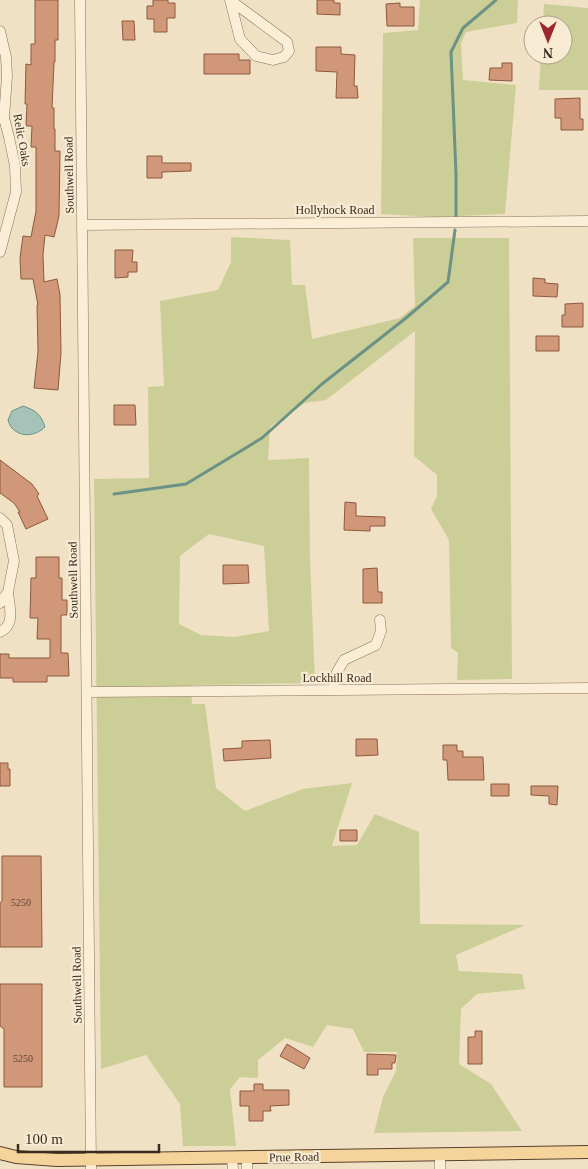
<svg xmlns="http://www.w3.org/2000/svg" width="588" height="1169" font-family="'Times New Roman',serif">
	<rect width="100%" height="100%" fill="#f0e1c4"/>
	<path fill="#cbcf97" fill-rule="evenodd" d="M420 0H518L517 23 466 32 461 43 463 80 516 85 505 214 434 217 381 214 383 33 418 30Z
		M544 4 588 8V90H539L541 55H563V25H543Z
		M231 237 290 240 292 285H305L312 339 400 318 415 306 413 238H509L512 679 457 680 458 653 451 648 449 540 431 509 437 496V475L414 456 415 331 326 400 305 403 270 427 268 460 309 458 310 559 315 683 191 685 192 704H205L216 788 245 811 303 789 352 783 332 846 357 845 375 814 419 832 420 924 525 925 456 955 459 971 522 974 525 989 477 994 461 1009 459 1064 491 1084 522 1131 374 1133 383 1097 396 1071 397 1052H364L353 1029 327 1025 313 1047 285 1038 258 1060V1078L240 1077 230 1089 236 1146H183L180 1104 146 1055 101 1069 94 479 149 478 148 387 164 386 160 301 218 290 231 262ZM209 534 264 546 269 631 235 637 201 635 179 624 180 556Z"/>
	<path fill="#a6c3b9" stroke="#6c9286" d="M23 406C35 410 41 414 45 427 36 436 21 438 12 428 10 426 9 423 8 420L12 411Z"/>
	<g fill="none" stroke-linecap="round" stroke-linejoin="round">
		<path stroke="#6c9286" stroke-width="3" d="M456 216V174L451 52 463 28 496 0
			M114 494 186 484 262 438 322 384 406 318 448 282 455 230"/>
	</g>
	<path fill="#d09878" stroke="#8c593e" d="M35 0H58V40H55V62H54L52 108H54V129H55V151H60L59 216 54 237 45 235 43 255 44 282 57 279 60 295 61 353 58 390 34 388 38 352 37 305H38L33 279H21L20 258 23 236 31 237 36 211V147H31L32 126H26L27 104H25L26 64 31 65V44H35Z
		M153 0H168V3H175V18H167V32H154V19H147V6H153Z
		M317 0H334V3H340V15L317 14Z
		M400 3V7H414V26H387L386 4Z
		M122 21H134L135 40H123Z
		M316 47H341V54L355 55 354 86H357L358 98H336L337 72 316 71Z
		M204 54H239V60H250V74H204Z
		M502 63H512V81L489 80 490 68H502Z
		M580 98V119H583V130H561V118H555V99Z
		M147 156H162V163H191V171L162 172V178H147Z
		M115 250H133L132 262H137V272H128V277L115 278Z
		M533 278 545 279V283L558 284 557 297 533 296Z
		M583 303V327H562V315H565V304Z
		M536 336H559V351H536Z
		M114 405H135L136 425H114Z
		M0 460 32 484 39 494 37 496 48 519 26 529 18 512H20L14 503 0 493Z
		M345 502 356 503V516L385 517V526H370V531L344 530Z
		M36 557H59V578H62V600H67V615H61V653H68L69 676H47V682H13V678H0V654H9V658H50V639H37L38 618H30L31 578H36Z
		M223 565H248L249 583 223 584Z
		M377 568 378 592H382V603H363V569Z
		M356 739H377L378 755 356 756Z
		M270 740 271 758 224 761 223 749 242 748V741Z
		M443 745H457V751H463V757H483L484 780H448L447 760H443Z
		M0 763H8V769H10V786H0Z
		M491 784H509V796H491Z
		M531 786H558L557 805 549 804V796L531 795Z
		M340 830H357V841H340Z
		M2 856H41L42 947H0V903L2 901Z
		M0 984H42V1087H4V1029L0 1026Z
		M475 1031H482V1064H468V1037H475Z
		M287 1044 310 1058 304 1069 280 1056Z
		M367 1054 396 1055 395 1063H392V1069H378V1075H367Z
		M254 1084H263V1090H289V1105L270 1106 271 1111H263V1121H249V1106H240V1091H254Z"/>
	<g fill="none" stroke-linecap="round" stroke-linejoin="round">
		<g stroke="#8b7159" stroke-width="11">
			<path id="minor" d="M80 0 91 1169
				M230 0 240 39 256 56 273 60 284 57 289 51 287 42 230 0
				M0 31 6 57 7 76 4 118 9 137 15 166 16 192 0 252
				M82 225 588 221
				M0 518 7 525 14 561 8 592 0 603
				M0 632C16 625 9 606 8 592
				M333 690 337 672 344 660 376 645 381 631 380 620
				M87 692 588 688
				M440 1155V1169
				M232 1158 233 1169
				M247 1158V1169"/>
		</g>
		<g stroke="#59402e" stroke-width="14">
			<path id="major" d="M0 1153 16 1157 57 1160 588 1152"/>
		</g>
		<use href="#minor" stroke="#faeed7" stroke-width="10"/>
		<use href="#major" stroke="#f4d49a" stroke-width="12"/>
	</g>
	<g text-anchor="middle" stroke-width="4.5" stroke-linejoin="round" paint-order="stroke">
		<g font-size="10" fill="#604634">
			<text x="21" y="906">5250</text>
			<text x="23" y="1062">5250</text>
		</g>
		<g font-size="12" fill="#3b2a1e" stroke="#f7ebd4">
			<text transform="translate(22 140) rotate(80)" y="4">Relic Oaks</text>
			<text transform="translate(69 175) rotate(-91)" y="4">Southwell Road</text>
			<text x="335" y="214">Hollyhock Road</text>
			<text transform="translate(73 580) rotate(-91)" y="4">Southwell Road</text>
			<text x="337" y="682">Lockhill Road</text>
			<text transform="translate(77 985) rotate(-91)" y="4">Southwell Road</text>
			<text transform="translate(294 1157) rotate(-1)" y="4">Prue Road</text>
		</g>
	</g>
	<g transform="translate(548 40) rotate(180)"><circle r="24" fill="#f7ebd4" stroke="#ac9e8b"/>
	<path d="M0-4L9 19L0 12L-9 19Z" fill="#9d272d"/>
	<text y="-8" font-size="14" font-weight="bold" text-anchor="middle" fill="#3b2a1e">N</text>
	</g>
	<path d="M18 1144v8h141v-8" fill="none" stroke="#3b2a1e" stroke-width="2.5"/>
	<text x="25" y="1144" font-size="15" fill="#3b2a1e" stroke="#f7ebd4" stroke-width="4" paint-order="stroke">100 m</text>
</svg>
